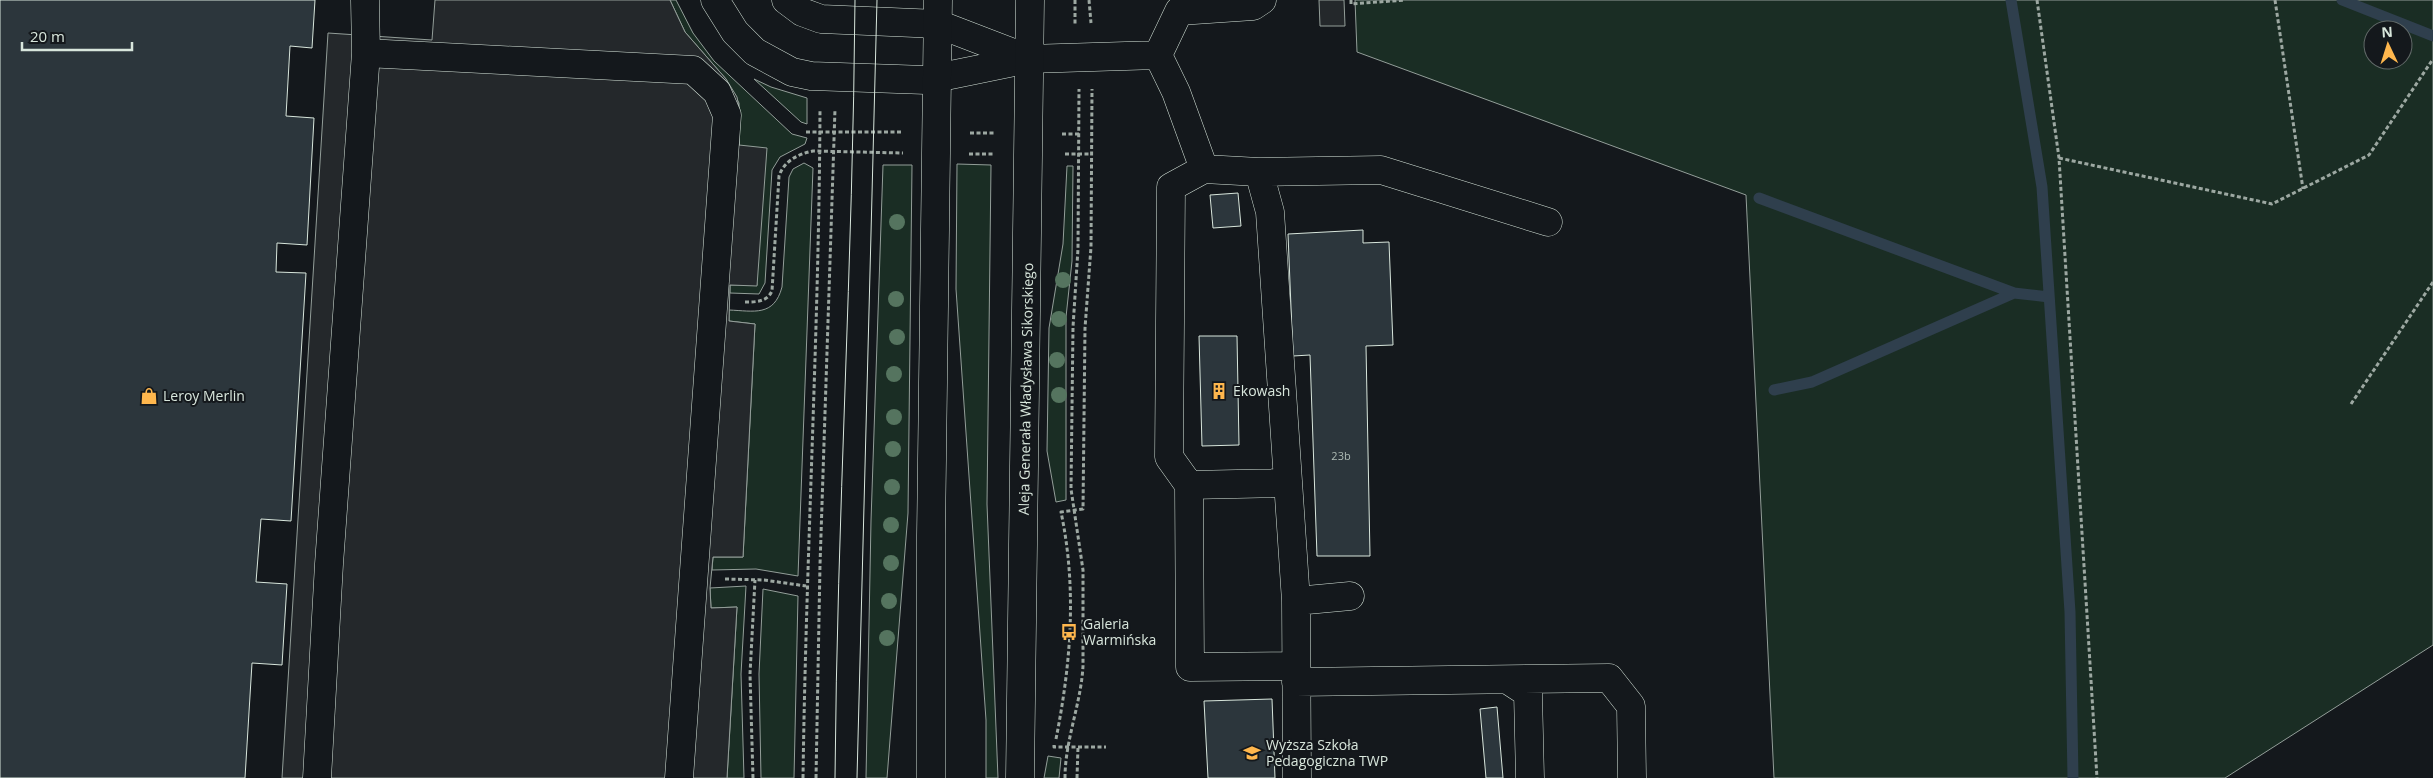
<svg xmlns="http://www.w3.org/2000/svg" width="2433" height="778" font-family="'Open Sans',sans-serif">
	<rect width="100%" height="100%" fill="#14181c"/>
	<path fill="#1a2d24" stroke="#939e99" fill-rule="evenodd" d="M670 0H676L693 33 714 61 792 134 807 138 805 144 780 157 772 170 765 283 759 294 730 293V285H757L739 145V103L726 79 685 32Z
		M1355 0H2433V645L2225 778H1774L1746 195 1357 52ZM2373 30H2403V60H2373Z
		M754 79 771 87 807 98V124L801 122Z
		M804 163 813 168 798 576 756 569 712 570 713 557H743L755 324 729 321V310C754 311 774 317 782 287L789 177 793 169Z
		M957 164 991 165 987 504 998 778H986V720L956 289Z
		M883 165H912L908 513 887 778H866L871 521Z
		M1067 166H1073L1072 261 1066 317V500L1056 502 1047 451 1049 328 1063 244Z
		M746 586 741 674 744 778H727L737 607 711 608 710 588Z
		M763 589 798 596 794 778H761L759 674Z
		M1048 756 1061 758 1059 778H1044Z"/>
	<path fill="#24282b" stroke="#939e99" d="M435 0H670L685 32 726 79 737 97 740 113 739 145 767 148 757 286 730 285 729 321 755 324 743 557H713L710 588 711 608 737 607 727 778H282L328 33 432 40Z
		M1319 0H1344L1345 26H1320Z"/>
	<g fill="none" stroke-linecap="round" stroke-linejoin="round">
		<path stroke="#2f3f4d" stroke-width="11" d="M2011 0 2042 187 2070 612 2073 778
			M2342 0 2433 36
			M1759 198 2014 293 2049 297
			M1774 390 1812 382 2014 293"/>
	</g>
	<path fill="#2c363c" stroke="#d8e6dc" d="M0 0H315L312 48 290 46 286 116 314 118 307 245 277 243 276 272 306 273 291 521 261 519 256 582 287 584 282 665 252 663 245 778H0Z
		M1238 193 1241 226 1213 228 1210 195Z
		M1363 230V243L1389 242 1393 345 1366 346 1370 556H1317L1310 355 1293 356 1288 234Z
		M1199 336H1237L1239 445 1202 446Z
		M1272 699 1275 778H1208L1204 701Z
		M1497 707 1503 778H1486L1480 709Z"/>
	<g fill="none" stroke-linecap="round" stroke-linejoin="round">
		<g stroke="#d8e6dc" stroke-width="29">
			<path id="minor" d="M715 0 735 32 755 52 792 72 811 76 926 80 1029 59 1158 55
				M786 0 802 12 821 19 938 24 1029 59
				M366 53 693 70 717 92 727 115 679 778
				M1158 55 1179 11 1253 6 1262 0
				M1158 55 1176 92 1204 169
				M1259 172 1381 170 1548 222
				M1286 483 1189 485 1169 457 1171 187 1204 169 1259 172 1270 212 1296 601 1297 778
				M1189 485 1190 667 1295 666
				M1296 601 1350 596
				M1508 680 1528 693 1530 778
				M1296 682 1609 678 1631 706 1632 778
				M317 778 329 564 366 53 365 0"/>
		</g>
		<g stroke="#d8e6dc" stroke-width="29">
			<path id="major" d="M931 778V536L938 0
				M1020 778 1030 0"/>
		</g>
		<path stroke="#9da8a2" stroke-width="3" stroke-dasharray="4 2.5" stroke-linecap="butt" d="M1075 0V26
			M1089 0 1091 23
			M1351 0V4L1405 0
			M2037 0 2059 158 2097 778
			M2275 0 2303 189
			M806 132H903
			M970 133H996
			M1062 134H1079
			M969 154H993
			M1065 154H1091
			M2059 158 2272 204 2369 155 2433 59
			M745 302C756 302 767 302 772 291L779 176C784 161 798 154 813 151L903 153
			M2351 404 2433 282
			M725 579 764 580 806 586
			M1056 739C1071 663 1077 588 1061 512L1083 509 1085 328 1091 247 1092 89
			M1054 745V747H1106
			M753 778 750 674 755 580
			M803 778C806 555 819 332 820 109
			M816 778 820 565 835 109
			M1065 778C1065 740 1081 704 1083 666V570L1071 489 1073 327 1078 249 1079 89
			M1077 778 1078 747"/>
		<use href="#minor" stroke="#14181c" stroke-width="28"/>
		<use href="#major" stroke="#14181c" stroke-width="28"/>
		<path stroke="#d8e6dc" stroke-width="1" d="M835 778C837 519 853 259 855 0
			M857 778 877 0"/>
	</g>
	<g fill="#55745f">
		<circle cx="897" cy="222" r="8"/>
		<circle cx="1063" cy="280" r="8"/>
		<circle cx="896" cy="299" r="8"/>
		<circle cx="1059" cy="319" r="8"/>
		<circle cx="897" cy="337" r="8"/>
		<circle cx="1057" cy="360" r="8"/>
		<circle cx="894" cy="374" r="8"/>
		<circle cx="1059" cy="395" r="8"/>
		<circle cx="894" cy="417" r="8"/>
		<circle cx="893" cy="449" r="8"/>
		<circle cx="892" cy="487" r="8"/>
		<circle cx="891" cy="525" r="8"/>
		<circle cx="891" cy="563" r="8"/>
		<circle cx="889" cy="601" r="8"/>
		<circle cx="887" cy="638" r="8"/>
	</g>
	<defs>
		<g id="building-bare" transform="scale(1.35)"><path d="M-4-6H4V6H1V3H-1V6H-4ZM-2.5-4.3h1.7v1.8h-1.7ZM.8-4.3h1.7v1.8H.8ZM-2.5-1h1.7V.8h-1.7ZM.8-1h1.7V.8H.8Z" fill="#ffb74d" stroke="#14181c" stroke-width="2.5" paint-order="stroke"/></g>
		<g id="shop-bare" transform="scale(1.35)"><path d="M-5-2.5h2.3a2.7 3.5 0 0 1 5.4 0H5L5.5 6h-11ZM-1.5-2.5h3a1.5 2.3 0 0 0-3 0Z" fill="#ffb74d" stroke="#14181c" stroke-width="2.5" paint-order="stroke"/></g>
		<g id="bus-bare" transform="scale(1.35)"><path d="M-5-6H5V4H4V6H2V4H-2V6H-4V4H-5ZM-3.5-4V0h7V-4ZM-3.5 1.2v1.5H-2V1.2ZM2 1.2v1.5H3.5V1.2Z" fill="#ffb74d" stroke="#14181c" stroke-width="2.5" paint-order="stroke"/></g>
		<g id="university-bare" transform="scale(1.35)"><path d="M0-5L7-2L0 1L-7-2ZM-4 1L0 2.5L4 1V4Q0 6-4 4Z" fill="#ffb74d" stroke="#14181c" stroke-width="2.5" paint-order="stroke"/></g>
	</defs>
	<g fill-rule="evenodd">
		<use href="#building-bare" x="1219" y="391"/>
		<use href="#shop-bare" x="149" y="396"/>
		<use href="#bus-bare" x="1069" y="632"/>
		<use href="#university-bare" x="1252" y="753"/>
	</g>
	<g text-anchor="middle" stroke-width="4" stroke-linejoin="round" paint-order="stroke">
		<g font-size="11" fill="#adbab4">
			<text x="1341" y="460">23b</text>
		</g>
		<g font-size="14" fill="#d8e6dc" stroke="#14181c">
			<text transform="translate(1026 389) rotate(-89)" y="5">Aleja Generała Władysława Sikorskiego</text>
		</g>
		<g font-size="14" fill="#d8e6dc" stroke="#14181c" text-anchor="start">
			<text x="1233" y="396">Ekowash</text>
			<text x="163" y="401">Leroy Merlin</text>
			<text x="1083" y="629">Galeria<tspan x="1083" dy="16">Warmińska</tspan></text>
			<text x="1266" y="750">Wyższa Szkoła<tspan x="1266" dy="16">Pedagogiczna TWP</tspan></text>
		</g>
	</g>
	<g transform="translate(2388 45) rotate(356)"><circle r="24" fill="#14181c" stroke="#626a69"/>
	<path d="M0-4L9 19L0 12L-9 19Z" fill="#ffb74d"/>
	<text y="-8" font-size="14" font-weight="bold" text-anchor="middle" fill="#d8e6dc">N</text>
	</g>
	<path d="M22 42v8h110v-8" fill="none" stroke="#d8e6dc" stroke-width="2.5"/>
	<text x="30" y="42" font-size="15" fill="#d8e6dc" stroke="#14181c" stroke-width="4" paint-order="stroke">20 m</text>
</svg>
